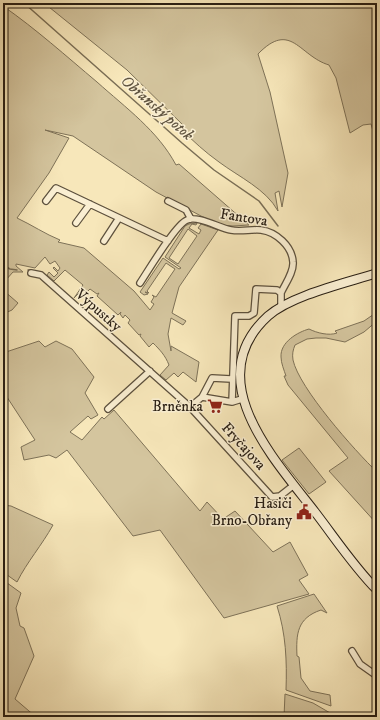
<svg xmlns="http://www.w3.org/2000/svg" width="380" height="720" font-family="'IM FELL DW Pica',serif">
	<rect width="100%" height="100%" fill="#f7e7ba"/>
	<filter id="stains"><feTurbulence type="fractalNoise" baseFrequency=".005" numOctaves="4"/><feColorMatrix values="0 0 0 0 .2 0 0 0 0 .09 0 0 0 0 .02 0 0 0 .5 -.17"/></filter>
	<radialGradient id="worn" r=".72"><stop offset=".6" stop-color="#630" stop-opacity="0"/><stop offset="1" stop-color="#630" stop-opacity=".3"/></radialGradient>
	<path fill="#d4c59e" stroke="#7e7258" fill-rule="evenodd" d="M44 3H377V145L371 124 363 125 350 133 336 78 329 65C299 56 291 20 258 54L270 92 288 173 282 207 279 191 275 193 278 211C266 189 239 177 219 162 205 152 193 141 181 129L184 126 127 70Z
		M3 6C36 29 66 56 97 82 126 108 158 131 176 165L179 164 249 225 233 226 220 225 201 216 156 192 73 136 45 130 69 138 49 173 17 218C32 225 45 234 60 240L58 242 84 248 134 291 150 310 154 304 151 302 154 297 152 295 156 297 175 269 166 263 147 291 149 293 145 292 148 294 144 295 140 292 163 258 179 269 181 268 165 257 185 226 189 224 197 223 196 225 192 224 189 228 199 234 201 230 198 228 201 224 218 230 179 287 172 313 186 321 183 325 171 318 168 334 171 351V346L199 362 196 382 183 372 178 377 174 373 166 380 160 375 169 365C165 355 160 350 153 343L149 347 140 336 141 334 139 335 128 323 130 320 125 315 123 318 120 314 121 312 118 315 97 296 99 293 97 294 90 289 87 292 83 289 74 298 83 285 65 270 54 281 47 275 49 272 54 277 58 273 53 268 54 267 58 271 60 268 55 261 50 264 45 257 35 268 16 264V266L23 272H13L5 281 3 287ZM188 229 197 236 178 264 169 258Z
		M3 290 18 303 12 310 3 314Z
		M377 312V321L364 332 345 342 326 338H316L307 339 295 345C293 350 292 354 293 360 299 388 355 451 377 472V524L329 471 348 458 288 385 284 376H286C284 370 281 363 281 357 280 342 298 332 309 329 317 333 329 336 337 333L335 331 364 321Z
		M39 341 45 347 56 341 72 349 94 377 85 393 98 415 91 419 88 416 70 432 82 440 102 417 104 419 114 410 200 511 207 502 223 519 235 511 273 552 290 542 308 575 299 580 309 594 224 618 160 530 133 536 67 450 56 458 49 455 24 460 21 447 35 440 3 391V353Z
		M299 448 326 482 309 494 282 460Z
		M3 505 11 506 53 525C42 545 27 562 17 582L3 572Z
		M3 580 21 593 16 608 20 626 24 628 34 656 15 699 36 717H3Z
		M314 594 327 613 321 610C297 618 296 634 297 656L299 657 301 678 310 691 330 695 331 706 286 690C287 661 286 634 277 606Z
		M285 694 313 703 337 717H284Z"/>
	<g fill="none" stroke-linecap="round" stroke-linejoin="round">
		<path stroke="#7a6e55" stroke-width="1.5" d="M24 3 182 143 214 170 259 201 278 226
			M3 265 10 269 17 270
			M28 270H31"/>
		<g stroke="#5c503d" stroke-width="8">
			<path id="minor" d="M46 201 56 188 168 241
				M168 201 186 210 191 219
				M76 223 90 204
				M104 241 119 218
				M31 273 41 275 190 407 272 497 280 496 294 485
				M140 283C148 271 176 224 187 220 198 215 219 228 231 230 241 232 251 229 261 230 276 232 292 246 293 262 294 272 285 284 281 293
				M281 293V306
				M202 397 212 378 231 379
				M232 402 235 316H249L254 313 256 289 277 290 281 293
				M190 407 202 397 232 402 242 399
				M108 409 150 371
				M352 651 360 664 377 676"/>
		</g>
		<g stroke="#281e13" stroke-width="10">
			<path id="secondary" d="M377 273C346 283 292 295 268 316 199 379 274 459 315 512 335 538 354 567 377 590"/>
		</g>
		<use href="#minor" stroke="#faefd2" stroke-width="5.5"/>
		<use href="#secondary" stroke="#faefd2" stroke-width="8"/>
	</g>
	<defs>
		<g id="supermarket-bare" transform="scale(1.2)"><path d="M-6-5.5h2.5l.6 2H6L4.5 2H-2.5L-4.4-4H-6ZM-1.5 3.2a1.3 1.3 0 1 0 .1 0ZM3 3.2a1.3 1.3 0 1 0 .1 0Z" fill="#8f2418" stroke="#faefd2" stroke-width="2.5" paint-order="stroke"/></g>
		<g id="civic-bare" transform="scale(1.2)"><path d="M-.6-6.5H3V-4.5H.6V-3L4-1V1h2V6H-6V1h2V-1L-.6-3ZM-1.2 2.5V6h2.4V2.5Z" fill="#8f2418" stroke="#faefd2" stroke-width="2.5" paint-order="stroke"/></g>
	</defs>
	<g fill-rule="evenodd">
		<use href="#supermarket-bare" x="215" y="406"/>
		<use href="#civic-bare" x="304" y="512"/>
	</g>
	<g text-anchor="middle" stroke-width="3" stroke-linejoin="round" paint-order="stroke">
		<g font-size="15" fill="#281e13" stroke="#faefd2">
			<text transform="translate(244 217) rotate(9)" y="5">Fantova</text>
			<text transform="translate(99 310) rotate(41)" y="5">Výpustky</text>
			<text transform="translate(244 446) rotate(48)" y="5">Fryčajova</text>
		</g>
		<g font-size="15" fill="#281e13" stroke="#faefd2" text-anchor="end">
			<text x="203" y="411">Brněnka</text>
			<text x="292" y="508">Hasiči<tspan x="292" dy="17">Brno-Obřany</tspan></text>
		</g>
		<g font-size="16" font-style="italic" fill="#5f533f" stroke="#faefd2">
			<text transform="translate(158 107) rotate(41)" y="6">Obřanský potok</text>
		</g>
	</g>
	<rect width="380" height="720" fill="none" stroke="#f7e7ba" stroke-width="16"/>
	<rect x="4" y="4" width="372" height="712" fill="none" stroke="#281e13" stroke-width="2"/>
	<rect x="8" y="8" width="364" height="704" fill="none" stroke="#281e13"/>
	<rect width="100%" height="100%" filter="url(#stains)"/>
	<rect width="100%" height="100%" fill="url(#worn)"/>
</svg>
